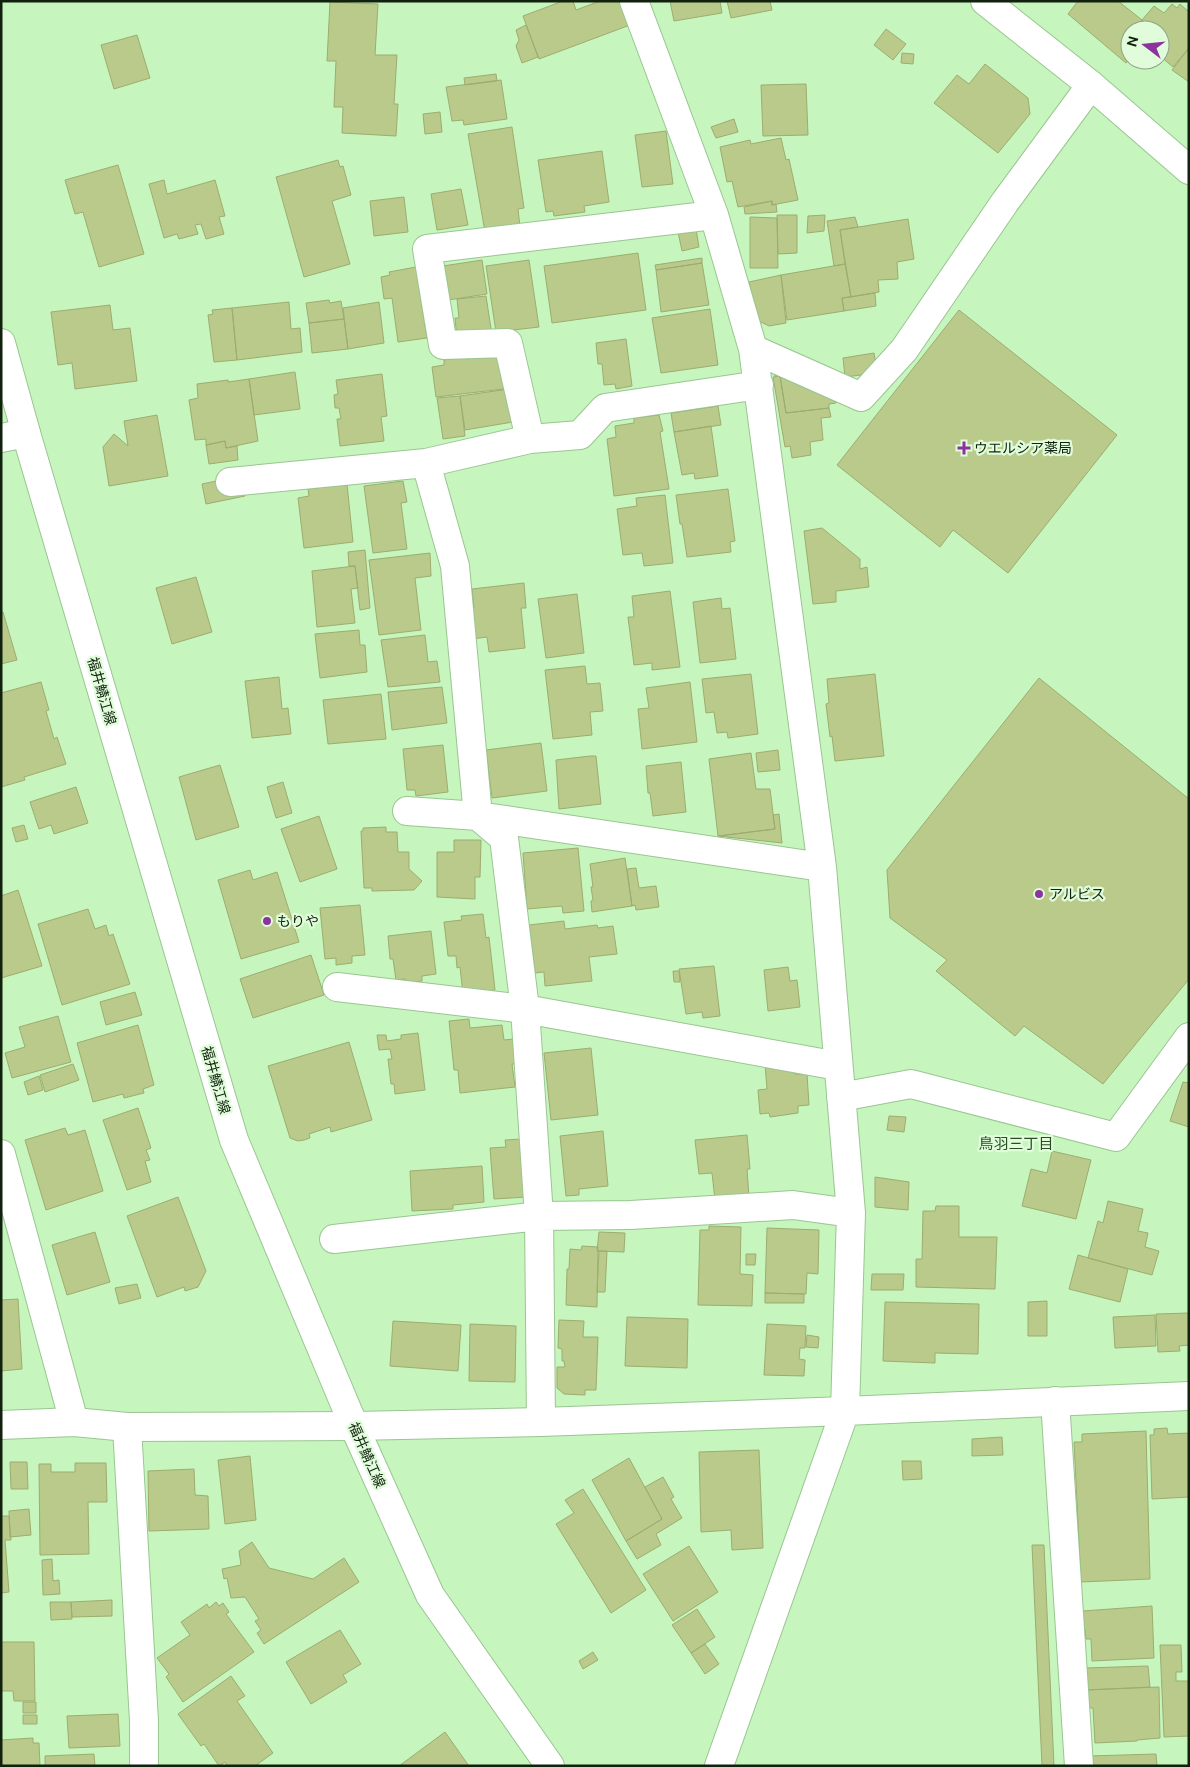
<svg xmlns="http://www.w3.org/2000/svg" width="1190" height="1767" font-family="Ubuntu,'Noto Sans JP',sans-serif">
	<rect width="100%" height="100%" fill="#c6f5be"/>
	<path fill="#b9ca8b" stroke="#9cad6f" d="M563 1H573L576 10 600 1H620L630 25 539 59 523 16Z
		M670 1H720L722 13 674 21Z
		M727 1H770L772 10 731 18Z
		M1078 1H1118L1142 20 1143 30H1130V58L1126 63 1068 14Z
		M330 2 378 4 375 55H397L394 104H398L396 136 342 133 343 107H334L336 61H327Z
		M1172 4 1177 8 1180 4 1189 12V48L1173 67 1160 56 1162 53 1160 52V30H1143L1142 20 1154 6 1164 13Z
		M526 25 538 57 522 63 516 46 519 40 516 30Z
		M886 29 906 44 893 60 874 45Z
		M137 35 150 78 114 89 101 45Z
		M1189 48V82L1172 70Z
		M902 53 914 54 913 64 901 63Z
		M985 64 1028 98 1030 114 998 153 934 103 957 75 969 84Z
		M496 74 497 81 465 85 464 78Z
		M501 80 507 119 464 125 463 120 452 121 446 87Z
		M806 84 808 135 763 136 761 85Z
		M440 112 442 132 425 134 423 114Z
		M734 119 738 132 716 138 711 127Z
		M512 127 524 208 518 209 520 227 485 232 468 134Z
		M666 131 673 184 642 187 635 135Z
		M781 138 786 160 789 159 798 200 772 205V201L738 207 732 181 727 182 720 147 750 140 751 144Z
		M602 151 609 202 584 206 585 212 554 216 553 211 546 212 538 160Z
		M338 160 340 167 343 166 351 195 332 201 350 264 304 277 276 177Z
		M118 165 144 254 99 267 83 212 75 214 65 180Z
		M164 180 167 194 215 180 225 216 219 217 224 234 206 239 201 224 195 225 198 234 179 239 177 234 164 238 149 184Z
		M461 189 468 225 437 230 431 194Z
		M404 197 408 232 374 236 370 201Z
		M772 201V205L776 204 777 212 745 214 744 207Z
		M777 215H797V253L778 254Z
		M825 215 824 231 807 233 808 216Z
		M750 217 777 218 778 268H750Z
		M855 217 858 227 840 230 845 264 834 266 827 221Z
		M908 219 914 259 897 262 898 279 878 280 879 292 851 297 840 230Z
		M696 229 699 247 682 251 678 232Z
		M638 253 646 310 552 323 544 266Z
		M702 258V263L656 270 655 265Z
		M482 260 487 294 448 300 443 266Z
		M529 260 539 327 496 332 486 266Z
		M702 263 709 305 661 312 656 270Z
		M845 264 851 297 842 298 844 311 787 320 781 275Z
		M416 267 427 338 398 342 392 298 384 299 381 277 390 275 389 272Z
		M781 275 786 323 769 326 757 320 749 282Z
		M875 293 876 306 844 311 842 298Z
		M486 296 492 335 457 339 455 318H459L457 299Z
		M329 300 330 303 341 301 344 319 309 323 306 303Z
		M289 302 291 329 300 328 302 352 237 360 232 308Z
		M379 302 384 343 348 349 343 308Z
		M110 305 113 330 130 328 137 381 75 389 72 363 58 365 51 312Z
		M232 308 237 360 214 362 208 315 213 314 212 310Z
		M710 309 718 365 661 373 652 318Z
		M959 310 1117 435 1008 573 953 530 940 547 837 465Z
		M344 319 348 349 312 353 309 323Z
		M626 339 632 386 616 389 615 384 604 385 602 364H598L596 343Z
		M874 353 877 373 845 377 843 358Z
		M504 354 512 388 436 397 432 367 444 365V360L465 357 466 359Z
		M774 370 834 386 836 403 829 404V408L786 413 780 376H775Z
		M295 372 300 409 254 415 249 379Z
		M382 374 387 416 381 417 384 441 340 446 337 419H341L339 408H335L334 395 338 394 336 380Z
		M780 376 786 413 829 408 831 417 821 418 823 440 810 442 811 455 792 458 790 446 785 447 773 377Z
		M249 379 258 441 226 448 225 441 206 445V439L195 440 189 400 198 398 197 384 228 380V382Z
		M509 389 513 422 465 430 460 396Z
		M460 396 465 436 443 439 437 398Z
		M718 406 721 425 674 432 671 413Z
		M157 415 168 476 109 486 103 447 114 434 128 446 124 421Z
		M659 415 663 431 660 432 669 489 614 496 607 439 616 437 615 426 634 423V418Z
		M711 426 718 476 695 479 694 473 682 475 674 432Z
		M225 441 226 448 237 446 238 460 209 464 206 445Z
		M241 476 245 496 206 504 202 484Z
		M403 481 407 502 401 503 407 549 373 553 364 486Z
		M347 484 353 542 304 548 298 498 309 496 308 489Z
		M728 489 735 541 730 542 731 552 687 557 682 524H680L676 495Z
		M665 495 673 563 644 566 642 553 623 555 617 509 637 506 636 498Z
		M822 528 860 559V569L867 567 869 587 836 591V602L813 604 804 531Z
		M365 550 370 608 360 610 355 566H349L348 552Z
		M430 553 431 576 415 578 421 630 379 635 369 560Z
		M355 566 358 588 351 589 355 623 317 627 312 571Z
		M196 577 212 632 172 644 156 588Z
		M524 583 526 608H521L525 648 489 652 487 637 472 639 468 608H474L472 589Z
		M670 591 680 667 652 670V663L634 665 628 617H634L632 596Z
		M577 594 584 653 546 658 538 599Z
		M721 598 722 609 730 608 736 659 700 663 693 602Z
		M3 612 17 660 1 664V613Z
		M359 630 360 645H365L367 672 320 678 315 634Z
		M425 635 428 662 437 661 440 682 388 687 381 640Z
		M585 666 587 684 600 683 603 711 590 712 592 735 553 739 545 670Z
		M751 674 758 734 728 738 727 732 717 733 714 712 706 713 702 679Z
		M875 674 884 756 835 761 832 736 830 737 826 704 829 703 827 679Z
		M279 677 282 709 288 708 291 734 252 738 245 681Z
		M1039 678 1189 799V979L1103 1084 1024 1026 1015 1036 936 971 947 960 890 918 887 870Z
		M41 682 49 710 46 711 54 739 57 737 66 764 24 777 25 780 1 787V693Z
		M690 682 697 742 642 749 638 709 649 708 646 688Z
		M442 687 447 723 392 730 388 692Z
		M381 694 386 739 328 744 323 700Z
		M541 743 547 791 492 798 486 750Z
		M443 745 448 792 416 796 415 790H407L403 749Z
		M778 750 780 770 758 772 756 753Z
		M751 753 756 789H770L775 829 718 836 709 759Z
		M590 756H596L601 804 559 809 556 760Z
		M681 762 686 812 653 816 650 793H648L646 766Z
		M220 765 239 827 196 840 179 777Z
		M283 782 292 813 276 818 267 787Z
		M76 787 88 823 54 834 51 825 39 829 30 802Z
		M779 814 782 843 718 836 775 829 773 815Z
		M319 816 337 869 300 882 281 829Z
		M24 825 28 839 16 842 12 828Z
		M386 827V832H397L398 852H409V869L422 881 414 890 372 891V888H364L361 831H363V828Z
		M454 840H481L480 877H475V899L437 897V852H454Z
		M578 848 584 911 563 913 562 906 527 909 523 853Z
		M625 858 632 906 592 912 591 901 593 900 591 887H593L590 864Z
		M636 868 639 888 656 886 659 907 636 910 635 905 632 906 627 869Z
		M250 870 253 880 277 872 299 942 241 959 218 880Z
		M18 890 42 966 1 978V896Z
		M360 905 365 955 352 956V963L336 965V958L325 959 320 908Z
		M88 909 95 929 106 925 109 936 113 934 130 984 62 1005 38 924Z
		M483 914 486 938 489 937 495 990 488 991 489 994H463L460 967 457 968 456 956H448L444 922 462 920 461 916Z
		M564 921 565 929 597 925 598 928 613 926 617 954 589 957 592 981 545 986 544 972 535 973 529 925Z
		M431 931 436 974 422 976V981L406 983 405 979 396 980 393 959H390L388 936Z
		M311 955 324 995 253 1018 240 979Z
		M714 966 720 1016 703 1018 702 1012 686 1014 679 969Z
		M788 967 790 981 797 980 800 1007 768 1011 764 970Z
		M673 971H679L680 982H674Z
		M135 992 142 1015 106 1025 100 1002Z
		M58 1016 71 1062 12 1078 5 1053 25 1047 19 1027Z
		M469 1019 470 1028 502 1025 504 1040 513 1039 515 1064H512L515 1087 460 1093 458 1070H454L449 1021Z
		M138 1025 154 1085 143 1089 144 1093 124 1098 123 1094 93 1102 77 1043Z
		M418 1033 425 1090 395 1094 394 1084H391L388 1059H392L390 1049 379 1050 377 1035H386L387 1041 401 1039V1035Z
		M349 1042 372 1120 331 1132 330 1127 309 1134 310 1138 304 1140 298 1141 290 1138 268 1066Z
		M591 1048 598 1115 551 1120 544 1053Z
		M73 1064 79 1080 45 1092 40 1075Z
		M765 1064 794 1065 795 1074H807L809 1105 798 1106V1113L770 1117 769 1113 760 1114 758 1090 767 1089Z
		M39 1076 43 1090 28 1095 24 1082Z
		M1183 1082 1189 1083V1127L1170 1121Z
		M138 1108 151 1148 146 1150 150 1160 145 1161 151 1182 127 1190 103 1120Z
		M889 1116 906 1117 904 1132 887 1130Z
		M65 1128 68 1135 85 1130 103 1191 46 1210 25 1140Z
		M603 1131 608 1186 579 1189V1195L566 1196 560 1136Z
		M747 1135 750 1169H747L749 1197 715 1200 712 1173 699 1174 695 1140Z
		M522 1139 527 1197 494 1199 490 1148 506 1147 505 1140Z
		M1052 1151 1091 1160 1076 1219 1022 1206 1031 1169 1047 1173Z
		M482 1166 484 1202 453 1205V1209L412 1211 410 1171Z
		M875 1177 909 1182 908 1210 875 1207Z
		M178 1197 206 1271 198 1287 185 1291 184 1287 157 1297 127 1216Z
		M1108 1201 1143 1209 1138 1231 1148 1233 1145 1247 1159 1251 1152 1275 1088 1258 1098 1221 1103 1223Z
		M936 1206H959V1237H997L995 1289 916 1287V1259H922L923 1211H935Z
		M709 1226 741 1227 740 1274 753 1275 752 1306 698 1305 700 1230H709Z
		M767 1228 819 1230 818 1274 807 1273 806 1294 765 1293Z
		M95 1232 110 1282 67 1295 52 1245Z
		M599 1232 625 1233 624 1252 597 1251Z
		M582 1246 598 1247 597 1307 566 1305 567 1269H569L570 1249 581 1250Z
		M599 1251H607L605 1292H597Z
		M746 1254H756L755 1265H746Z
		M1078 1255 1128 1269 1120 1302 1069 1289Z
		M872 1274H904L903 1290H871Z
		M137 1284 141 1298 119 1304 115 1288Z
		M765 1293 804 1294V1303H765Z
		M18 1299 22 1369 1 1371V1300Z
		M1047 1301V1336H1028V1302Z
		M885 1302 979 1304 978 1354 935 1353V1363L883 1361Z
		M1189 1313V1345L1179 1346 1180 1351 1158 1352 1156 1314Z
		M1155 1315 1156 1346 1115 1348 1113 1317Z
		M627 1317 688 1319 687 1368 625 1366Z
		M559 1320 584 1321 583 1337H598L596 1390H585V1395L564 1394 557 1388V1367H565L564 1361H562V1349L558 1348Z
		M393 1321 461 1325 458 1371 390 1366Z
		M470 1324 516 1326 515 1382 469 1381Z
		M767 1324 806 1326 805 1348H800L799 1359 805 1360 804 1376 764 1375Z
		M807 1335 819 1337 818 1348 806 1347Z
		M1167 1428 1168 1434 1189 1433V1497L1152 1499 1150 1435H1154V1429Z
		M1146 1431 1150 1579 1081 1582 1074 1442H1082V1434Z
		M1002 1437 1003 1455 972 1456V1439Z
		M759 1450 763 1548 732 1550 731 1530 701 1532 699 1452Z
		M250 1456 256 1520 225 1524 218 1460Z
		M629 1458 662 1519 626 1541 592 1480Z
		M902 1461H921L922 1479 903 1480Z
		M10 1462H27L28 1489H11Z
		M75 1463H106L107 1502H88L89 1554 40 1555 39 1464H51V1472H75Z
		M194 1469 195 1495 208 1496 209 1529 149 1531 148 1471Z
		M663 1477 674 1497 671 1499 682 1518 656 1534 661 1545 637 1559 626 1541 662 1519 645 1487Z
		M583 1489 646 1590 611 1613 556 1524 574 1513 565 1500Z
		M29 1509 31 1535 10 1537 9 1511Z
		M1 1516H9L11 1540H5L9 1592 1 1593Z
		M252 1542 269 1568 313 1579 344 1558 359 1582 264 1644 257 1633 261 1630 255 1621 259 1619 245 1597 231 1598 227 1578 224 1579 222 1569 241 1565 239 1551Z
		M1032 1545H1044L1054 1766H1042Z
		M689 1546 718 1592 673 1621 643 1574Z
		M52 1559 53 1581 59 1580 60 1594 43 1595 42 1560Z
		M112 1600V1616L72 1617 71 1602Z
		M50 1602H71L72 1619 51 1620Z
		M216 1602 219 1606 223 1603 229 1612 226 1614 254 1652 183 1702 166 1677 169 1674 157 1658 190 1635 181 1622 207 1604 209 1608Z
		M1152 1606 1154 1658 1092 1661 1091 1639H1086L1085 1630H1083V1611Z
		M697 1609 715 1637 691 1653 672 1625Z
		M340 1630 361 1664 343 1675 347 1682 311 1704 286 1662Z
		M1 1642H34L35 1701H14L13 1691H1Z
		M705 1644 719 1664 705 1674 691 1653Z
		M1160 1645H1181L1182 1672H1176V1681H1189V1736L1164 1737Z
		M593 1652 598 1660 583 1669 579 1661Z
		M1148 1666 1150 1687 1086 1690 1085 1668Z
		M231 1676 245 1696 237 1701 273 1753 255 1766H227L225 1762 219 1766 204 1744 201 1746 178 1714Z
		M1159 1687 1160 1738 1137 1740V1741L1095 1743 1093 1708H1086V1690Z
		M23 1702H36V1713H23Z
		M118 1714 120 1746 69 1748 67 1716Z
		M23 1715H37V1724H23Z
		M445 1732 469 1766H399Z
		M33 1738V1743H39L40 1766H1V1740Z
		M94 1754 95 1766H45V1756Z
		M1156 1754 1157 1766H1088V1756Z"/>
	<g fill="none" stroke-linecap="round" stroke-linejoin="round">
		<g stroke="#99c691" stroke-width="30">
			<path id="minor" d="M634 1 714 215 753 349 822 867 851 1213 845 1411
				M753 349 861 397 904 350 1005 202 1091 85
				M1 438 26 433
				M530 439 508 343 443 345 427 249 714 215
				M426 463 455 566 478 816 504 838 525 1009 539 1216 541 1422
				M230 482 426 463 530 439 580 435 605 408 759 385
				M407 811 478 816 822 867
				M337 987 525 1009 838 1066
				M841 1097 911 1084 1116 1137 1189 1037
				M1 1154 74 1422
				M334 1239 539 1216 631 1215 793 1205 851 1213
				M1055 1401 1079 1766
				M127 1427 144 1721V1766"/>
		</g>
		<g stroke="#99c691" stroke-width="30">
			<path id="tertiary" d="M985 1 1091 85 1189 170
				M1 1425 74 1422 127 1427 354 1426 541 1422 845 1411 1189 1396
				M719 1766 845 1411"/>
		</g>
		<g stroke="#99c691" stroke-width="30">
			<path id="secondary" d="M1 343 26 433 234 1140 354 1426 430 1595 550 1766"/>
		</g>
		<use href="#minor" stroke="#fff" stroke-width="28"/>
		<use href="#tertiary" stroke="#fff" stroke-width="28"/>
		<use href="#secondary" stroke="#fff" stroke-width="28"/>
	</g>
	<g fill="#8d339e" stroke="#e0fcdb" stroke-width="2">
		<path d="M961.5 440.5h5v5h5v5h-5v5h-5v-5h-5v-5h5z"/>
		<circle cx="1039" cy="894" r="5"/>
		<circle cx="267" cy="921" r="5"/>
	</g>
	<g text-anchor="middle" stroke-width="4.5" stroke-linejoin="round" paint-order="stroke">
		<g font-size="14" fill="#10210d" stroke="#e0fcdb" text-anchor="start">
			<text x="974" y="453">ウエルシア薬局</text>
			<text x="1049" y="899">アルビス</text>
			<text x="277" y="926">もりや</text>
		</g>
		<g font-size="14" fill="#10210d" stroke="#e0fcdb">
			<text transform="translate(102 691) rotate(74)" y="5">福井鯖江線</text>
			<text transform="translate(216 1080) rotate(74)" y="5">福井鯖江線</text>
			<text transform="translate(367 1455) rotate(66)" y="5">福井鯖江線</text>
		</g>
		<g font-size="15" fill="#274f21" stroke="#e0fcdb">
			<text x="1016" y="1149">鳥羽三丁目</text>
		</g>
	</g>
	<rect width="1190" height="1767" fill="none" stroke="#10210d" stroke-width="5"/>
	<g transform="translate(1145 45) rotate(286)"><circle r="24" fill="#e0fcdb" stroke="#8da489"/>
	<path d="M0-4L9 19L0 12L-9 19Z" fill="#8d339e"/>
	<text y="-8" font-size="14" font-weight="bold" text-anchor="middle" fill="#10210d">N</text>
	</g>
</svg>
